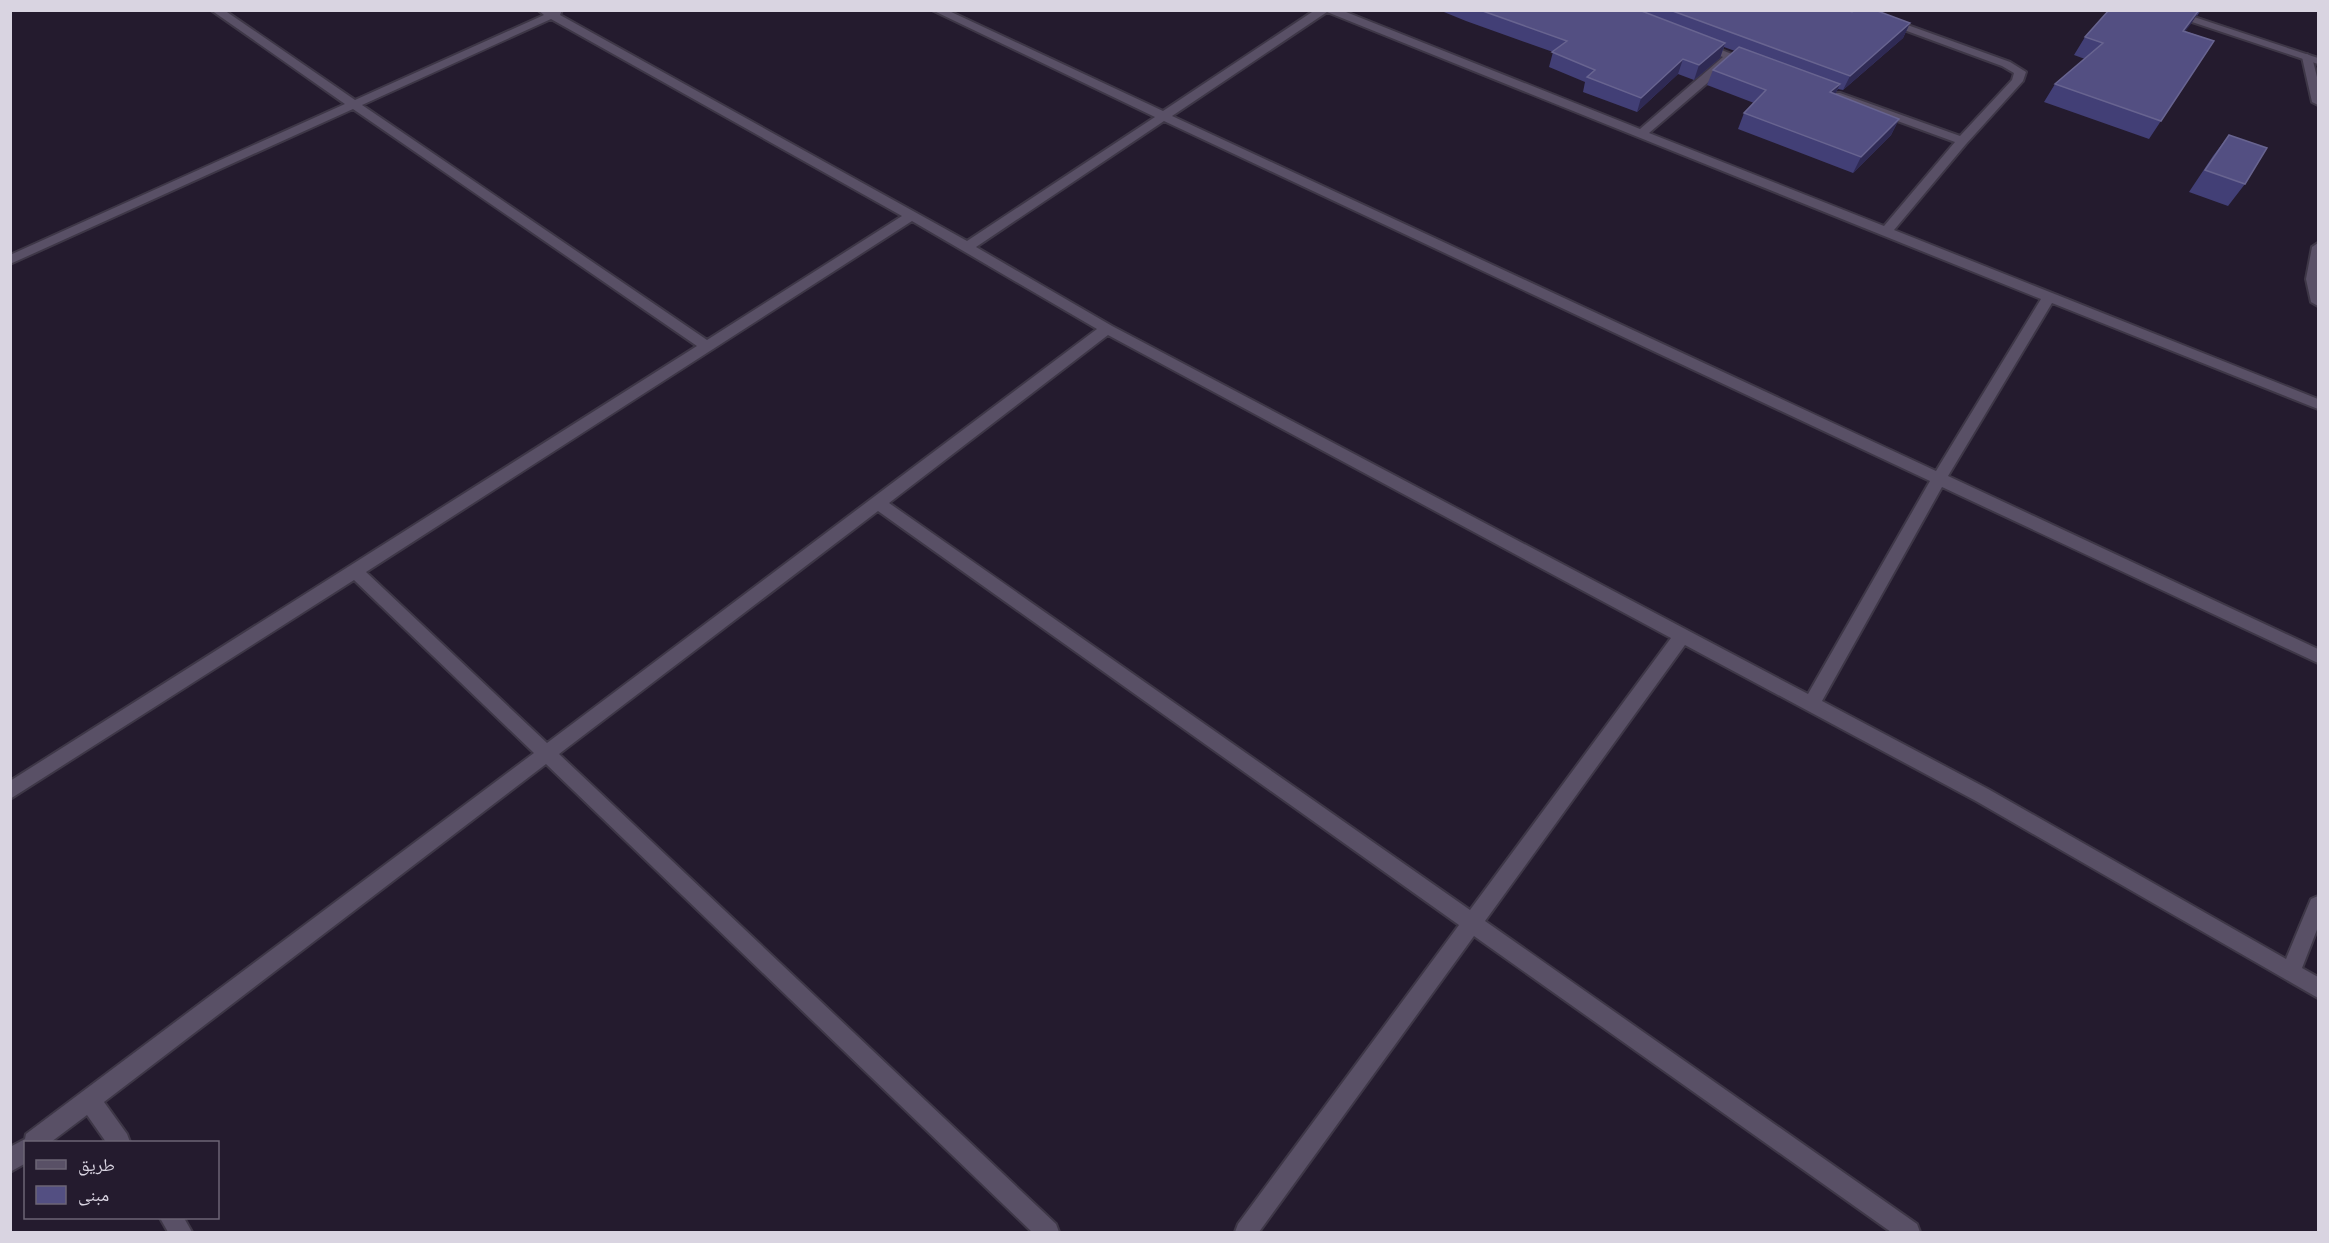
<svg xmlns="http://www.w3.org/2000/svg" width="2329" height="1243" font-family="Overpass,'Noto Naskh Arabic',sans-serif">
	<rect width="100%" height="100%" fill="#241b2e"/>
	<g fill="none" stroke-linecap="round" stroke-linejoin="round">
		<g stroke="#3e3747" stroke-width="4">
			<path id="minor" d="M211 10H224L355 100 544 15 538 10H562L560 15 967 241 1155 117 932 10H947L1163 111 1315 10H1341L1640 129 1723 57 1697 47 1696 45 1701 42 1755 63 1749 66 1733 61 1649 133 1884 226 1955 142 1832 97V93H1840L1960 136 2012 80 2014 73 2002 66 1850 10H1866L2010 62 2026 72 2023 81 1966 144 1894 230 2318 399V409L2052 303 1948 476 2318 649V663L1942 487 1822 701 1988 789 2286 959 2311 899 2318 896V927L2302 968 2318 977V998L1976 801 1685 645 1485 921 1917 1224 1920 1232H1891L1474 936 1259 1232H1235L1238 1224 1459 925 878 511 559 754 1056 1224 1059 1232H1032L546 764 104 1102 127 1134 130 1142H106L87 1115 51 1142H26V1163L10 1172V1147L25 1139 26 1134 534 753 354 580 10 799V781L697 346 353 109 10 264V255L345 104ZM1327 12 2041 299 1936 471 1172 116ZM551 19 902 216 707 340 362 105ZM1164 121 1930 481 1808 694 1112 326 976 247ZM912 221 1097 329 547 743 366 572ZM1108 335 1671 638 1470 910 889 503Z
				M2307 54 2312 57 2318 81V105L2312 102 2302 57Z
				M2318 243V306L2311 302 2306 279 2312 247Z
				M160 1218H184L192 1232H168Z"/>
		</g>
		<g stroke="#3e3747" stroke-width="4">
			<path id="tertiary" d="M2156 10H2173L2318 58V64Z"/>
		</g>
		<use href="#minor" fill="#595066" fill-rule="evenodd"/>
		<use href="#tertiary" fill="#595066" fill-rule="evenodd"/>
	</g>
	<path fill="#423f76" d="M1439 10H1847L1852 12 1910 23 1903 38 1843 90 1838 89 1835 94 1899 119 1891 135 1853 173 1738 129 1744 113 1754 103 1707 85 1713 70 1735 51 1724 47 1720 58 1694 80 1678 74 1637 112 1583 92 1585 82 1549 67 1553 52 1466 21Z
		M2109 10H2201L2197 16 2196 15 2185 31 2214 41 2149 139 2044 102 2055 84 2085 59 2074 55 2085 37Z
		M2229 135 2245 184 2228 206 2189 192 2213 156Z"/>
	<path fill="#2f2a54" d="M2200 10 2191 24 2171 49 2183 31Z
		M1910 23 1903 38 1843 90 1850 76Z
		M1725 43 1720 58 1694 80 1699 65Z
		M1683 59 1678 74 1637 112 1641 98Z
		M1840 84 1833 99 1830 92Z
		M1899 119 1891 135 1853 173 1861 157Z"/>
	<path fill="#534f82" stroke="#686490" stroke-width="1.5" d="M1480 10H1639L1725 43 1699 65 1683 59 1641 98 1587 77 1595 70 1552 52 1567 41Z
		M1670 10H1847L1852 12 1855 10H1875L1910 23 1850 76Z
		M2109 10H2199L2183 31 2214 41 2161 121 2055 84 2103 43 2085 37Z
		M1739 47 1840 84 1830 92 1899 119 1861 157 1744 113 1766 90 1713 70Z
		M2229 135 2267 148 2245 184 2205 170Z"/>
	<rect width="2329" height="1243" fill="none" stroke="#d9d4e1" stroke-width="24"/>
	<rect x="24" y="1141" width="195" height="78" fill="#241b2e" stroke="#6c6576" stroke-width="1.5"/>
	<rect x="36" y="1160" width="30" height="9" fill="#595066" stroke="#6c6576" stroke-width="1.5"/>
	<text x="78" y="1171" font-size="18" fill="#d9d4e1">طريق</text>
	<rect x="36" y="1186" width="30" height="18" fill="#534f82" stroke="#6c6576" stroke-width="1.5"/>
	<text x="78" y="1201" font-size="18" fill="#d9d4e1">مبنى</text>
</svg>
